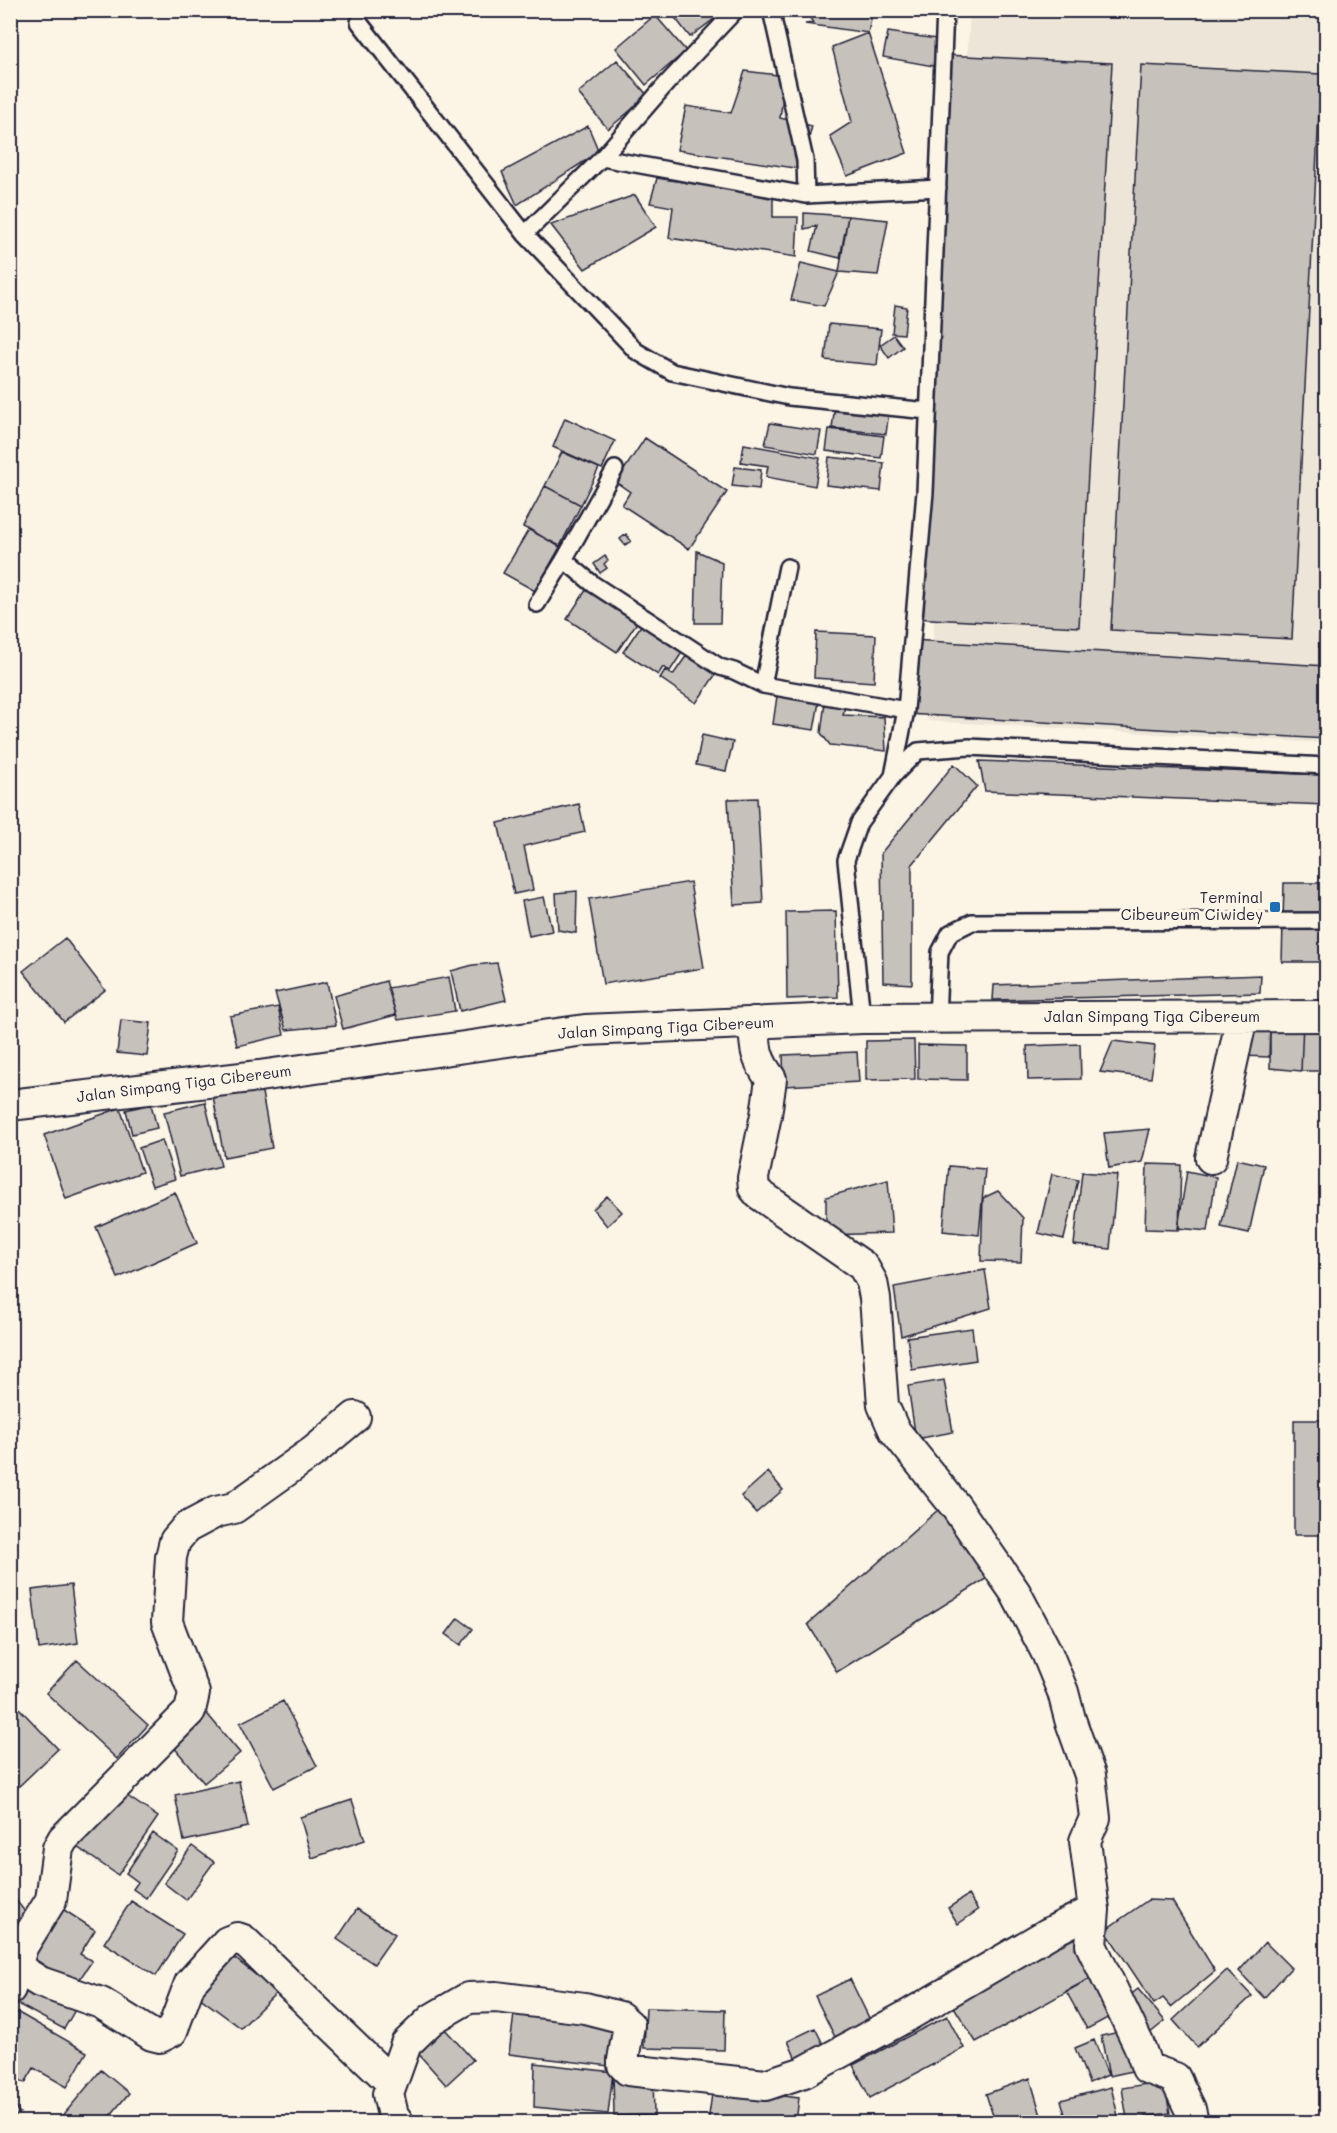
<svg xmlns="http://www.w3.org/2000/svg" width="1337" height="2133" font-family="Mali,sans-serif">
	<rect width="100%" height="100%" fill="#fcf5e5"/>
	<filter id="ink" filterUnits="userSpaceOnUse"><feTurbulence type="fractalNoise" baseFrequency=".0167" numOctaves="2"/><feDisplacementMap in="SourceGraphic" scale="12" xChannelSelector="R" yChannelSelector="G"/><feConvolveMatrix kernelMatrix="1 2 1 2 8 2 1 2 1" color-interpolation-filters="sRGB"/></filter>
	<g filter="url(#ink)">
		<path fill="#ece5d8" d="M970 11H1326V743L928 721Z"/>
		<path fill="#c6c1bb" stroke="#22223b" stroke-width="1.5" d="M669 10H726L690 37Z
			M813 10H873L868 33 805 24 813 23 810 18Z
			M655 15 686 51 646 85 616 48Z
			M888 32 944 40 933 66 883 57Z
			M868 33 907 153 847 176 830 136 852 122 832 47Z
			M944 55 1112 63 1079 627 912 618Z
			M617 60 648 96 608 129 578 93Z
			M1141 65 1321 74 1292 639 1111 630Z
			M745 71 786 76 780 118 812 126 801 169 677 150 686 106 731 113Z
			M588 126 599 152 517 205 502 172Z
			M657 178 773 196V217H798L796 257 669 238 673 207 650 203Z
			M635 195 656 227 585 269 551 225Z
			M804 213 848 216 840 258 811 251 817 226 804 229Z
			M848 216 888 220 878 275 839 272Z
			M801 263 839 272 824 306 791 300Z
			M895 305 907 307 904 334 892 333Z
			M829 324 881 329 877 365 825 360Z
			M894 335 903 347 889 358 880 345Z
			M835 405 889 411 886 434 832 428Z
			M565 418 615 441 602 469 553 447Z
			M770 423 821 431 817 454 765 445Z
			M829 429 884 436 881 458 826 451Z
			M645 438 727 492 689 549 622 505 630 492 616 482Z
			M744 444 820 458 815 486 766 477 768 466 741 462Z
			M562 452 599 468 581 505 545 486Z
			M829 457 884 463 881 491 826 485Z
			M735 467 761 470 759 489 732 486Z
			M545 486 581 505 560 546 523 527Z
			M1326 509V647H1319Z
			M529 529 560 547 535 591 503 573Z
			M626 534 631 541 625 545 620 539Z
			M697 551 722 562 720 623H695Z
			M605 556 608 560 604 564 607 568 600 573 594 564Z
			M590 584 640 618 617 652 567 619Z
			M644 621 685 648 670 671 663 667 658 675 623 652Z
			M816 632 876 635 874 682 814 678Z
			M912 640 1326 666V739L907 714Z
			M691 649 720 668 696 703 660 678 665 670 673 675Z
			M777 696 819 702 814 730 773 724Z
			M825 702 845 706 843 715 884 717 886 751 830 745 821 733Z
			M702 735 733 742 726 771 696 765Z
			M979 761 1326 775V805L985 791Z
			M954 764 977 786 912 865V984L883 982 881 853Z
			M757 798 763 903 734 905 728 799Z
			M579 804 585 832 524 846 533 890 514 894 498 823Z
			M690 882 704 968 603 984 589 899Z
			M1284 883H1326V962H1282Z
			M577 891 576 933 558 930 556 893Z
			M544 897 552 931 529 936 522 901Z
			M836 911 838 997 787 999 786 912Z
			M65 938 105 990 64 1022 23 971Z
			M497 963 506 1000 460 1011 451 971 473 965Z
			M1261 975 1260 993 993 1000 994 985Z
			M449 977 455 1011 398 1020 388 988Z
			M386 981 396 1015 343 1029 334 996Z
			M327 982 336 1025 286 1030 275 993Z
			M278 1007 284 1035 237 1046 230 1016Z
			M121 1020 151 1023 147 1056 117 1053Z
			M1303 1022 1301 1071 1270 1068V1023Z
			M1303 1022H1326V1071H1301Z
			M1244 1023H1270L1269 1057 1243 1056Z
			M914 1040 915 1079 866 1080V1041Z
			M1113 1041 1155 1046 1151 1078 1100 1072Z
			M1080 1044 1081 1079 1028 1080 1027 1046Z
			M918 1045 967 1046V1080L918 1079Z
			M857 1052 859 1082 784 1086 783 1055Z
			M261 1087 272 1148 224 1157 213 1096Z
			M205 1102 221 1166 180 1176 164 1112Z
			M151 1104 157 1128 132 1134 126 1110Z
			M120 1108 142 1172 66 1199 44 1135Z
			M1150 1129 1142 1162 1109 1168 1104 1133Z
			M162 1140 175 1179 152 1186 139 1148Z
			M1237 1159 1264 1165 1249 1233 1221 1227Z
			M1147 1164 1181 1165 1179 1230 1145 1229Z
			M949 1166 985 1169 979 1235 943 1231Z
			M1187 1171 1216 1177 1208 1231 1178 1228Z
			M1082 1172 1117 1175 1110 1249 1074 1245Z
			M1052 1174 1078 1180 1064 1239 1038 1233Z
			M888 1180 892 1233 826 1235V1197Z
			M998 1191 1023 1218 1021 1262 981 1261 983 1198Z
			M175 1192 197 1243 118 1278 96 1227Z
			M607 1196 622 1212 607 1226 593 1209Z
			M985 1270 991 1308 901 1336 894 1287Z
			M972 1328 976 1360 912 1370 907 1337Z
			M944 1380 953 1432 916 1439 908 1386Z
			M1294 1420H1326V1535H1294Z
			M768 1472 783 1490 756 1513 741 1496Z
			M939 1509 992 1575 837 1672 808 1624Z
			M71 1585 78 1643 39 1649 32 1590Z
			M458 1618 473 1629 461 1645 446 1634Z
			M77 1660 148 1725 117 1759 46 1693Z
			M283 1701 317 1766 274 1788 240 1723Z
			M18 1707 58 1749 16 1789 10 1783V1714Z
			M203 1709 240 1753 204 1783 167 1739Z
			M239 1781 248 1827 184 1841 175 1795Z
			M117 1789 158 1817 118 1875 77 1847Z
			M352 1800 365 1840 312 1858 300 1817Z
			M153 1833 178 1851 146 1898 133 1889 138 1882 126 1873Z
			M192 1846 214 1862 186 1900 164 1883Z
			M10 1893 27 1914 10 1927Z
			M968 1895 978 1910 958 1924 948 1908Z
			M1148 1900 1172 1901 1215 1971 1171 2007 1163 1998 1154 2004 1105 1930Z
			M131 1901 183 1934 156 1976 104 1943Z
			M58 1906 95 1930 80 1954 92 1961 75 1986 26 1953Z
			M357 1909 395 1934 374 1964 337 1939Z
			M1082 1929 1095 1976 976 2042 949 1999Z
			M1265 1942 1291 1968 1264 1998 1239 1971Z
			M228 1953 277 1992 241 2028 195 1994Z
			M1227 1970 1252 1996 1197 2047 1173 2020Z
			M1095 1976 1115 2014 1087 2029 1066 1991Z
			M850 1979 870 2020 835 2037 815 1996Z
			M23 1981 76 2008 64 2029 12 2001Z
			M1138 1989 1165 2021 1149 2034 1123 2001Z
			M515 2006 614 2019 609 2066 509 2054Z
			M646 2008 725 2010 724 2050 644 2048Z
			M15 2011 87 2052 67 2087 34 2068 25 2083 10 2075V2019Z
			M947 2016 964 2048 870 2098 853 2065Z
			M443 2027 473 2060 446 2085 416 2051Z
			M815 2028 827 2052 799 2066 788 2041Z
			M1129 2030 1137 2070 1109 2076 1101 2036Z
			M1094 2040 1108 2075 1089 2083 1075 2048Z
			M535 2063 613 2072 608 2114 534 2107Z
			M101 2070 129 2093 105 2122H65L60 2119Z
			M613 2072 653 2075 654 2115 614 2116Z
			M1030 2078 1042 2119 1034 2122H995L986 2094Z
			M1164 2081 1170 2113 1127 2119 1122 2088Z
			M713 2087 799 2098 796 2122H708Z
			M1111 2087 1119 2120 1110 2122H1067L1061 2100Z
			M10 2103 20 2113 10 2120Z"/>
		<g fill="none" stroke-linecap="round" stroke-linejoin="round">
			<g stroke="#22223b" stroke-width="20">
				<path id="service" d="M771 10 805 160 806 195 938 188
					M359 22 525 234 636 351 672 372 789 397 928 411
					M602 158 806 195
					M525 234 602 158 667 83 736 10
					M615 469 564 560 593 584 720 667 734 671 763 685 906 710
					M537 604 564 560
					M763 685 787 567
					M893 776 906 710 925 492 945 10
					M862 1018 846 860 859 823 893 776 918 751 969 747 1326 766
					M937 1018 940 952 950 933 972 922 1326 921"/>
			</g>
			<g stroke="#22223b" stroke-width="34">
				<path id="minor" d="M754 1022C755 1048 755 1058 771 1079L766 1115 753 1178 754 1188 759 1194 863 1266 872 1282 875 1298 883 1405 894 1430 956 1507 1015 1592 1047 1653 1063 1692 1070 1719 1090 1775 1095 1818 1085 1841 1094 1910 1091 1945 1139 2045 1147 2068 1175 2078 1190 2109 1193 2122
					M10 1105 259 1076 585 1030 862 1018 1326 1016
					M1211 1158 1242 1017
					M16 1967 40 1982 101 2003 152 2035 160 2037 172 2031 190 1983 227 1942 237 1938 243 1940 392 2083
					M10 1989 22 1947 51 1900 58 1848 63 1839 190 1711 194 1693 167 1622 171 1557 175 1541 186 1528 216 1512 234 1508 314 1451 355 1417
					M398 2122 393 2115 388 2094 406 2044 432 2019 468 1998 496 1997 585 2008 620 2017 629 2025 623 2060V2065L628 2070 765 2085 804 2072 907 2016 1049 1933 1094 1910"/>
			</g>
			<use href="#service" stroke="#fcf5e5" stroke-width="15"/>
			<use href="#minor" stroke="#fcf5e5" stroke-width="30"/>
		</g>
	</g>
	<rect fill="#1f6fb2" stroke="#fcf5e5" stroke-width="2" x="1269" y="901" width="12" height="12" rx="3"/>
	<g text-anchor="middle" stroke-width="6" stroke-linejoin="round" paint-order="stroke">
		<g font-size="15" fill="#22223b" stroke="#fcf5e5" text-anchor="end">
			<text x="1263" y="903">Terminal<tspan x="1263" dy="17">Cibeureum Ciwidey</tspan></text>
		</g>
		<g font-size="15" fill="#22223b" stroke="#fcf5e5">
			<text x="1152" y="1022">Jalan Simpang Tiga Cibereum</text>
			<text transform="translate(666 1028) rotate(-3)" y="5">Jalan Simpang Tiga Cibereum</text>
			<text transform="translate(184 1084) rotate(-7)" y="5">Jalan Simpang Tiga Cibereum</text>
		</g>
	</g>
	<rect width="1337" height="2133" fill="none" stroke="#fcf5e5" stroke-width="36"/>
	<rect x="18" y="18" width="1301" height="2097" fill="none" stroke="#22223b" stroke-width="2" filter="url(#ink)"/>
</svg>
